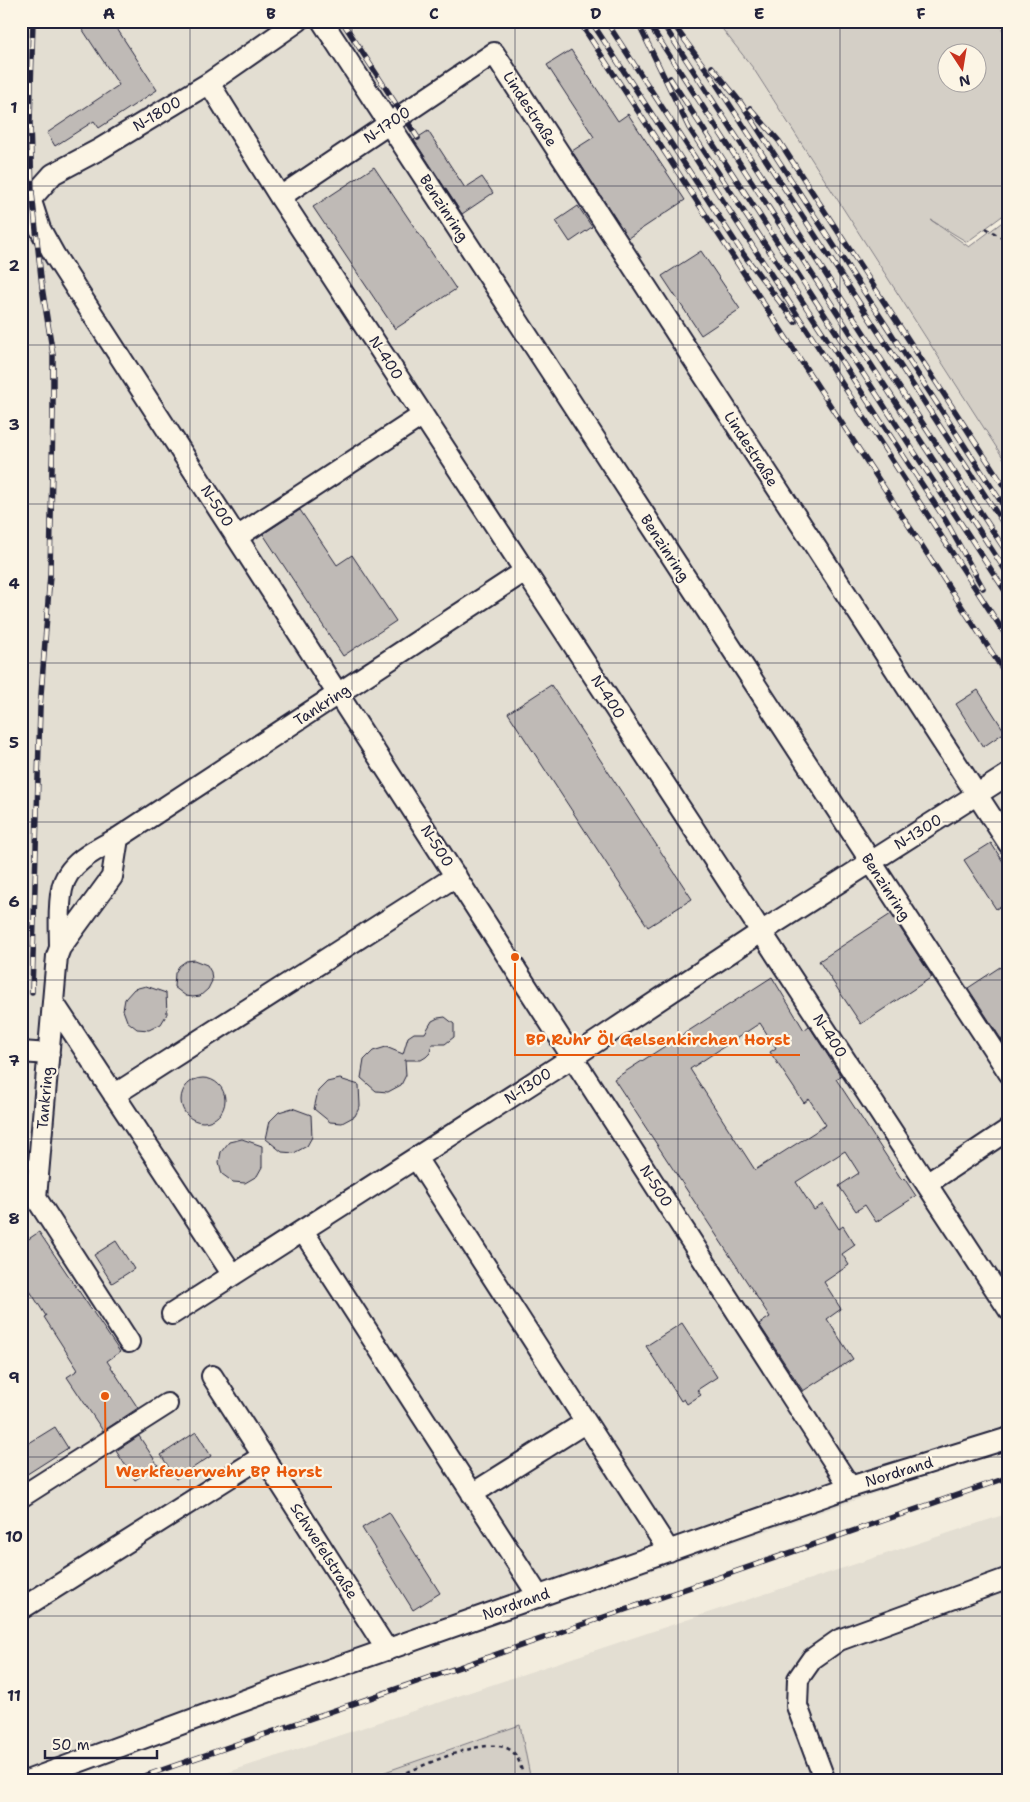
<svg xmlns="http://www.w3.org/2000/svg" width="1030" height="1802" font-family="'Shantell Sans',sans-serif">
	<rect width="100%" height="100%" fill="#f3edde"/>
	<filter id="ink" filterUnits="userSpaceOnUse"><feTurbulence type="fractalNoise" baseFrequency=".02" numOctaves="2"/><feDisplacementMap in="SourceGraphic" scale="10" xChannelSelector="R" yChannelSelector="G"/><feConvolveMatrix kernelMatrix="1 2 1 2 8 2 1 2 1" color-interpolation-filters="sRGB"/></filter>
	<g filter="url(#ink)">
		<path fill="#e3ded2" d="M21 21H716L752 68 1009 468V1447L42 1781H21Z
			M1009 1513V1781H530L520 1725 359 1781H202Z"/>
		<path fill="#d4cfc6" stroke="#7b7880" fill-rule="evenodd" d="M716 21H997L1009 40V211L967 242 931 220 969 247 1009 217V467L753 68ZM948 52H978V82H948Z
			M520 1725 531 1781H359Z"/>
		<path fill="#bfbab6" stroke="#22223b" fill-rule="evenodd" d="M77 21H112L157 90 99 128 94 121 55 146 47 133 119 85Z
			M571 50 618 121 628 114 685 200 628 238 572 151 594 137 547 65Z
			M428 131 465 188 482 177 493 193 462 214 414 140Z
			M374 167 456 289 395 329 313 207Z
			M578 206 592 227 570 242 556 221Z
			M701 251 740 309 701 335 662 276Z
			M300 510 337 565 352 555 396 621 343 656 263 534Z
			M551 685 692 899 648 927 508 713Z
			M978 690 1005 732 983 747 956 704Z
			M991 843 1009 871V901L996 909 964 860Z
			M891 914 932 977 861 1024 819 961Z
			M194 960 207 965 211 972 212 981 208 989 200 996 193 997 186 996 174 987 175 973 179 966 186 961Z
			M1000 967 1009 980V1051L968 988Z
			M772 977 804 1030 809 1026 841 1076 836 1079 902 1180 904 1178 916 1196 876 1222 865 1205 856 1211 839 1186 859 1173 845 1151 796 1182 814 1210 823 1204 839 1229 843 1226 855 1245 842 1254 849 1265 824 1282 841 1309 827 1319 853 1359 803 1391 759 1324 770 1317 614 1079ZM760 1023 776 1048 770 1052 804 1103 809 1099 826 1125 755 1170 690 1069Z
			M146 986 166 993 167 1014 161 1024 149 1030 137 1029 127 1021 123 1010 125 999 134 989Z
			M445 1017 454 1024V1037L445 1044H432L430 1053 426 1057 421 1060H405L406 1075 401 1085 388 1092 376 1091 361 1078 364 1060 373 1051 386 1047 403 1054 408 1037 414 1033H425L432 1021 438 1018Z
			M181 1100a22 22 0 1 1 44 0a22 22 0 1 1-44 0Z
			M340 1079 359 1085 360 1106 355 1116 342 1123 330 1122 314 1109 318 1091 327 1082Z
			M292 1108 311 1115 312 1137 307 1146 294 1153 282 1152 266 1139 270 1121 279 1112Z
			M242 1139 262 1146V1167L257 1176 245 1183 233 1182 222 1174 219 1162 221 1152 229 1142Z
			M39 1232 120 1352 107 1361 138 1408 103 1431 67 1377 78 1370 44 1317 46 1316 21 1277V1244Z
			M116 1241 134 1269 112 1283 94 1255Z
			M682 1323 717 1377 697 1390 701 1395 687 1404 684 1399 681 1401 646 1346Z
			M55 1427 68 1448 21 1478V1448Z
			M196 1432 211 1456 176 1479 161 1455Z
			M139 1436 158 1465 135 1480 116 1451Z
			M389 1512 440 1593 413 1610 362 1528Z"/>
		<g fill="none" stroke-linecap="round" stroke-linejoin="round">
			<g stroke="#22223b" stroke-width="24">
				<path id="minor" d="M322 21 1009 1073
					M209 83 280 197 1009 1310
					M280 197 494 53 1009 844
					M31 201 40 229 55 256 850 1487
					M21 210 53 174 100 149 209 83 298 21
					M237 537 423 415
					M118 838 112 877 60 948 57 956 36 1198 129 1342
					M60 948C60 929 58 907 62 889 67 863 97 849 118 838L525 571
					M53 1002 233 1275
					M21 1052 49 1054
					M114 1095 456 876
					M416 1158 669 1551
					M928 1183 1009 1129
					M303 1231 539 1597
					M172 1314 573 1057 761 932 1009 774
					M212 1376 387 1650
					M472 1494 586 1422
					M21 1497 167 1404
					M21 1609 263 1456
					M27 1781 286 1685 850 1487 1009 1438
					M825 1781 797 1706 798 1679 812 1659 839 1640 1009 1578"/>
			</g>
			<path stroke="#22223b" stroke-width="2.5" stroke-dasharray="4 4" stroke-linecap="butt" d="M986 228 1009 242
				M385 1781C413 1772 489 1730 513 1752 520 1759 522 1771 524 1781"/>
			<use href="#minor" stroke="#fcf5e5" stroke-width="20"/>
			<g stroke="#22223b" stroke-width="5.5">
				<path id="rail" d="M342 21 418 138
					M579 21 1009 679
					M591 21 744 255 795 322
					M606 21 1009 640
					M637 21 689 128 946 521 983 588
					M647 21 1009 576
					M661 21 1009 556
					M671 21 711 76 1009 532
					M712 67 741 103 1009 514
					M670 78 1009 597
					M750 108 779 141 1009 494
					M32 992 40 708 50 575 53 412V355L42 287 32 192 30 122 33 21
					M130 1781 1009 1477"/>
			</g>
			<use href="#rail" stroke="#fcf5e5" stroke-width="4" stroke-dasharray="11" stroke-linecap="butt"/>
		</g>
	</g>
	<path fill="none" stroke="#22223b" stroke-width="1" stroke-opacity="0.55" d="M190 21V1781M352 21V1781M515 21V1781M678 21V1781M840 21V1781M21 186H1009M21 345H1009M21 504H1009M21 663H1009M21 822H1009M21 980H1009M21 1139H1009M21 1298H1009M21 1457H1009M21 1616H1009"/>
	<g text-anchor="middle" stroke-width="4.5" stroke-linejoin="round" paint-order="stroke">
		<g font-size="15" fill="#22223b" stroke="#fcf5e5">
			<text transform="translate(530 109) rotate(57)" y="5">Lindestraße</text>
			<text transform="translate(157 114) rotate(-31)" y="5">N-1800</text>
			<text transform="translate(387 125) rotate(-34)" y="5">N-1700</text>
			<text transform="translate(444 208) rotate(57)" y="5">Benzinring</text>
			<text transform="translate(386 358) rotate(57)" y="5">N-400</text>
			<text transform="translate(751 449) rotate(57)" y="5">Lindestraße</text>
			<text transform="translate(217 506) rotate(57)" y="5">N-500</text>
			<text transform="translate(665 548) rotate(57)" y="5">Benzinring</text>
			<text transform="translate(608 697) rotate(57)" y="5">N-400</text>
			<text transform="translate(322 705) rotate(-33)" y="5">Tankring</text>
			<text transform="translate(918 832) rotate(-32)" y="5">N-1300</text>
			<text transform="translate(437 846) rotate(57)" y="5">N-500</text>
			<text transform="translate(886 887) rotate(57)" y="5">Benzinring</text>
			<text transform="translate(830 1036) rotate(57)" y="5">N-400</text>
			<text transform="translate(528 1086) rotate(-33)" y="5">N-1300</text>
			<text transform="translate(45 1098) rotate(-85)" y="5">Tankring</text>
			<text transform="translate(656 1186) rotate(57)" y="5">N-500</text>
			<text transform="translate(899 1472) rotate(-17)" y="5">Nordrand</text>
			<text transform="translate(324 1551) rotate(57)" y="5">Schwefelstraße</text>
			<text transform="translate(516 1604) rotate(-19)" y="5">Nordrand</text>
		</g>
	</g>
	<path fill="none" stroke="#e8590c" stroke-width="2" d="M515 957L515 1055H800M105 1396L106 1487H332"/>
	<g fill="#e8590c" stroke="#fcf5e5" stroke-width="2">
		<circle cx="515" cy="957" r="5"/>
		<circle cx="105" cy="1396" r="5"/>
	</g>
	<g font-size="16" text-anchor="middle" font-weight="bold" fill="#e8590c" stroke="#fcf5e5" stroke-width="4.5" stroke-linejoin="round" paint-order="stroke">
		<text x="658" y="1045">BP Ruhr Öl Gelsenkirchen Horst</text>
		<text x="219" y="1477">Werkfeuerwehr BP Horst</text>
	</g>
	<rect width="1030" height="1802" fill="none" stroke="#fcf5e5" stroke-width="55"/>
	<g transform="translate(962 68) rotate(168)"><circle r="24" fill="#fcf5e5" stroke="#a5a1a1"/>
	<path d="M0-4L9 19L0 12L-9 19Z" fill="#c8321e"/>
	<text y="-8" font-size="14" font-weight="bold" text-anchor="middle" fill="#22223b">N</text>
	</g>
	<path d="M45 1750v8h112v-8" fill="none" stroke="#22223b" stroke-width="2.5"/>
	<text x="52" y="1750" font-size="15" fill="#22223b" stroke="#fcf5e5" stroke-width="4" paint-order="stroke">50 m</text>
	<rect x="28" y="28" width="974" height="1746" fill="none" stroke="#22223b" stroke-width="2"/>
	<g font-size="16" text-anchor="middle" font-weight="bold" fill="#22223b">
		<text x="109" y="19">A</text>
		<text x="271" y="19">B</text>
		<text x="434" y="19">C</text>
		<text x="596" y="19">D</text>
		<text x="759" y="19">E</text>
		<text x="921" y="19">F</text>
		<text x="14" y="113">1</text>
		<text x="14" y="271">2</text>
		<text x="14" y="430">3</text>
		<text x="14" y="589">4</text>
		<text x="14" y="748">5</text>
		<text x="14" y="907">6</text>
		<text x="14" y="1066">7</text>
		<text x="14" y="1224">8</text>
		<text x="14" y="1383">9</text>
		<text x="14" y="1542">10</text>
		<text x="14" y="1701">11</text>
	</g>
</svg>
